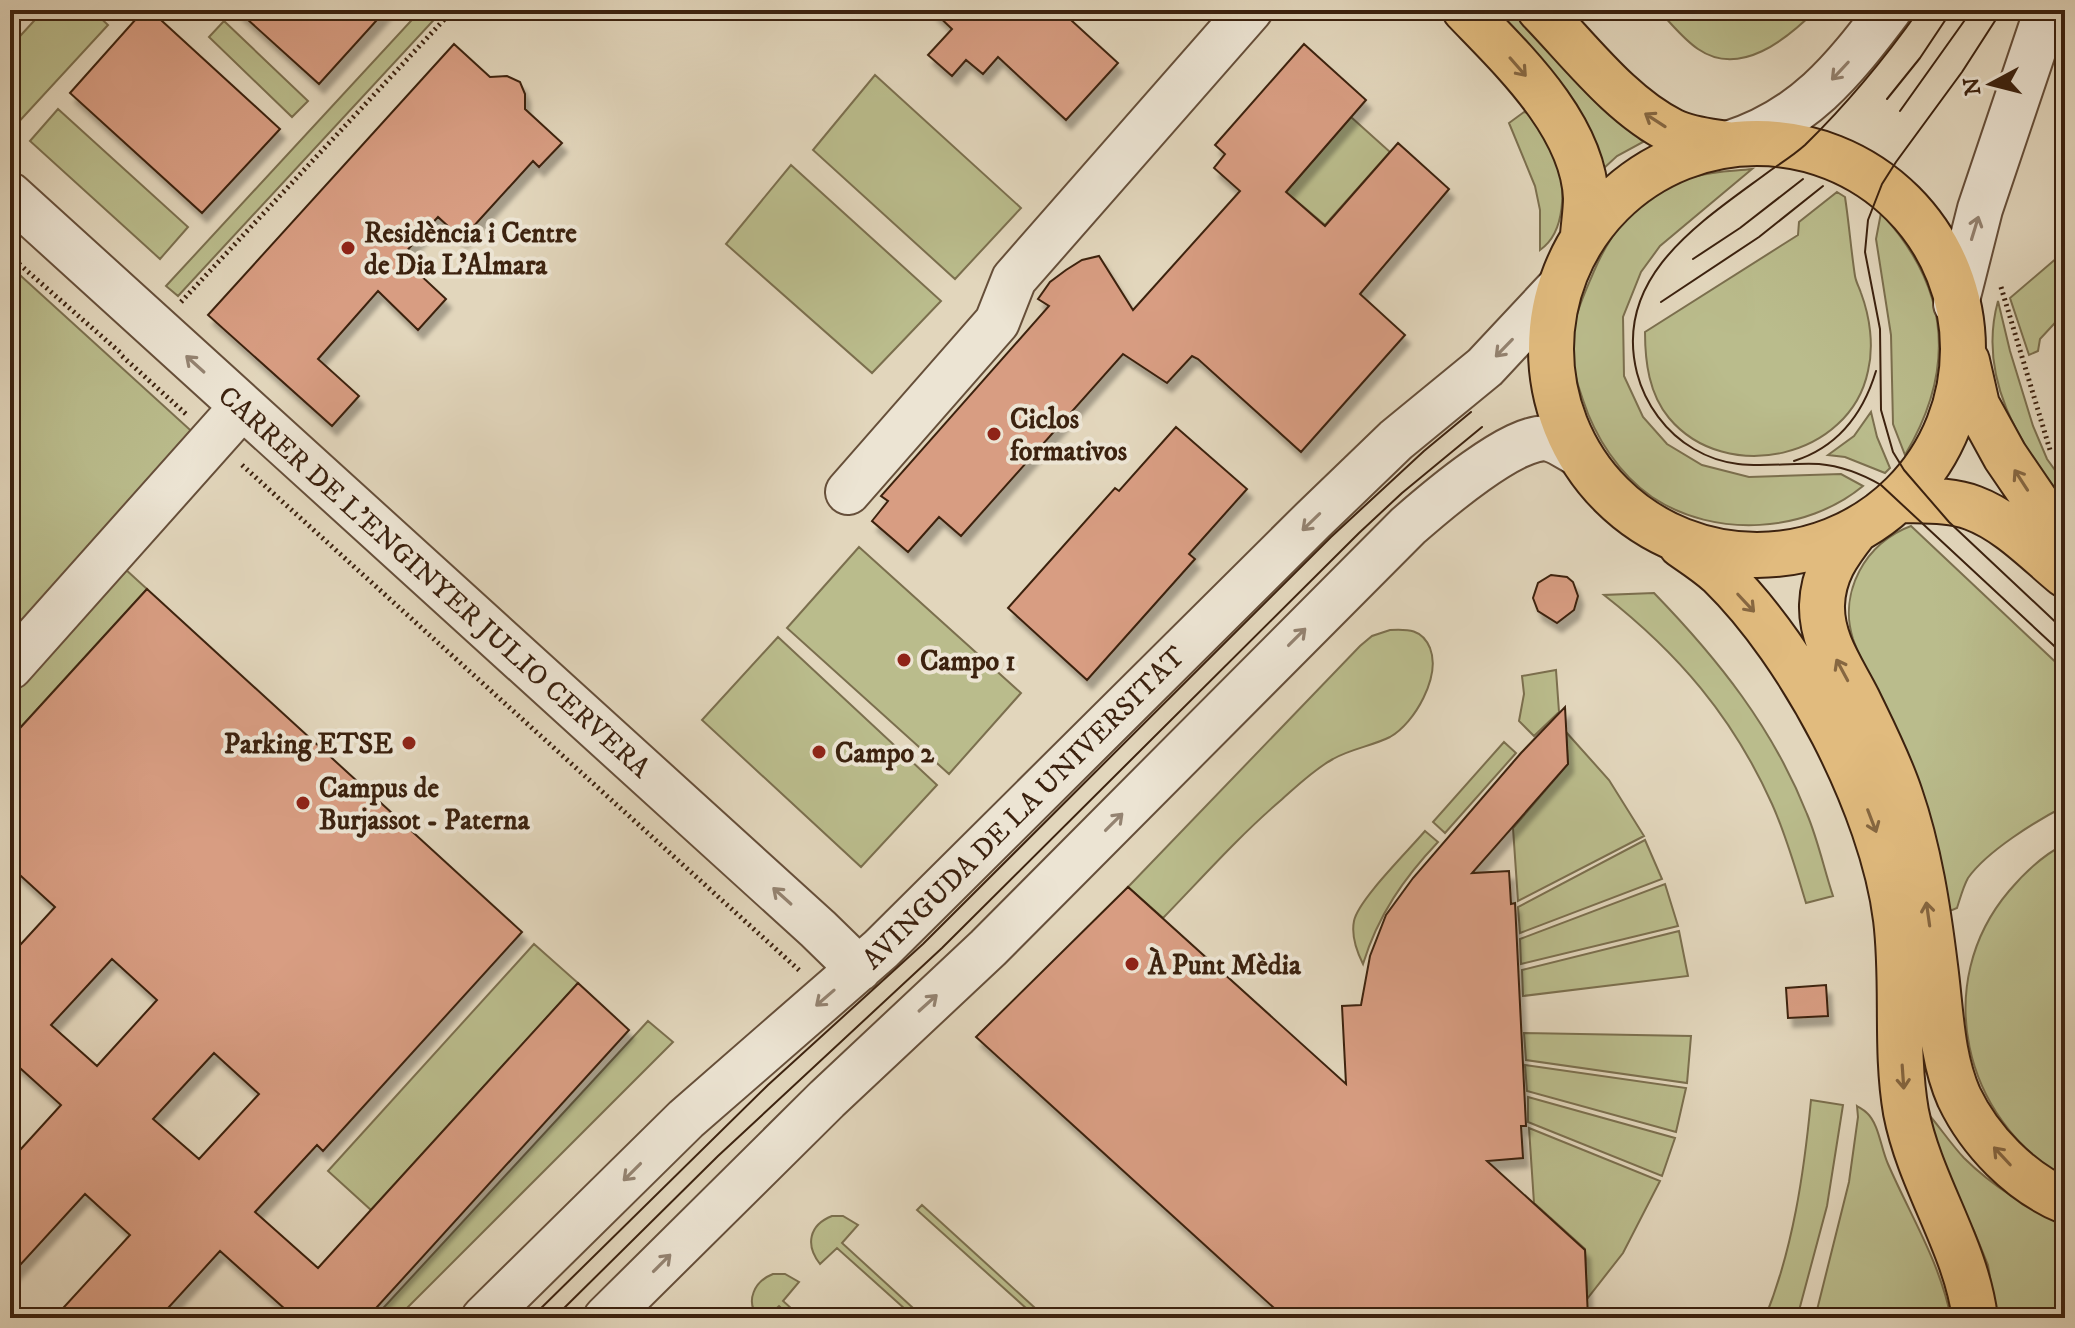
<svg xmlns="http://www.w3.org/2000/svg" width="2075" height="1328" font-family="'IM FELL DW Pica',serif">
	<defs>
		<filter id="shadow"><feDropShadow dx="5" dy="9" stdDeviation="2" flood-color="#0004"/></filter>
	</defs>
	<rect width="100%" height="100%" fill="#e2d6bc"/>
	<filter id="stains"><feTurbulence type="fractalNoise" baseFrequency=".0025" numOctaves="4"/><feColorMatrix values="0 0 0 0 .2 0 0 0 0 .09 0 0 0 0 .02 0 0 0 .5 -.17"/></filter>
	<radialGradient id="worn" r=".72"><stop offset=".6" stop-color="#630" stop-opacity="0"/><stop offset="1" stop-color="#630" stop-opacity=".3"/></radialGradient>
	<path fill="#babc8c" stroke="#7b6f4e" stroke-width="2" d="M44 10H92L108 25 14 127 10 123V47Z
		M421 10H443L178 296 166 286Z
		M1491 10H1509L1643 142 1617 156 1603 169Z
		M1658 10H1717L1720 12 1722 10H1816C1787 39 1740 78 1698 49 1683 39 1671 23 1658 10Z
		M224 21 308 101 292 117 209 37Z
		M875 75 1021 208 955 279 813 150Z
		M58 109 188 227 160 259 30 141Z
		M1524 112 1531 114C1539 129 1549 144 1556 160 1566 187 1566 232 1540 250V210L1535 186 1509 123Z
		M1351 117 1390 152 1325 225 1286 192Z
		M791 165 941 301 872 373 726 244Z
		M1752 169 1660 246 1641 272 1623 317 1624 376 1643 417 1667 444 1702 465 1749 477 1841 474 1863 486C1806 533 1715 539 1652 497 1619 474 1595 437 1583 400 1577 384 1572 363 1572 346 1572 319 1584 295 1594 271 1614 225 1646 187 1697 176 1714 171 1734 171 1752 169Z
		M1837 192 1845 197C1849 223 1851 250 1855 276 1856 282 1859 287 1861 293 1870 317 1874 346 1868 371 1850 458 1726 486 1669 418 1649 394 1645 362 1645 332L1798 235 1799 222Z
		M1881 213C1950 288 1957 368 1905 455L1893 424 1891 335 1876 239Z
		M2065 251V312L2040 339 2038 351 2029 355 2010 298Z
		M10 266 199 438 10 649Z
		M1998 301 2010 351 2033 426 2047 459 2065 484V501C2019 445 1977 377 1998 301Z
		M1871 412 1877 437 1890 468 1885 473 1845 457 1828 455 1854 436Z
		M1911 526 2065 671V806C2036 821 1987 851 1968 878 1963 887 1960 899 1957 908L1950 911C1932 851 1919 786 1896 728 1884 698 1864 670 1853 639 1838 592 1866 542 1911 526Z
		M859 547 1021 693 949 774 787 628Z
		M124 568 147 589 10 739V694Z
		M1654 593C1718 659 1773 728 1807 814 1818 840 1824 869 1833 896L1806 903C1796 870 1786 835 1772 804 1733 717 1678 653 1604 595Z
		M1390 630C1408 629 1422 629 1430 648 1441 676 1415 723 1390 737 1372 746 1350 749 1333 759 1313 770 1296 787 1280 801 1238 837 1201 879 1163 918L1128 887 1360 646 1372 636Z
		M778 637 937 785 861 867 702 720Z
		M1556 670 1559 712 1534 736 1519 721 1524 694 1522 676Z
		M1566 732 1609 780 1644 836 1518 901 1513 828 1568 764Z
		M1504 742 1516 753 1445 833 1433 822Z
		M1425 831 1438 842C1404 878 1378 915 1363 964 1356 950 1351 936 1354 921 1358 900 1409 850 1425 831Z
		M1645 840 1662 879 1520 933 1518 907Z
		M2065 844V1178C1963 1119 1931 983 2009 891 2025 872 2043 855 2065 844Z
		M1665 884 1678 926 1521 964 1520 939Z
		M1679 931 1688 976 1523 996 1522 970Z
		M534 944 578 983 371 1210 328 1171Z
		M648 1021 673 1042 397 1318H374Z
		M1524 1033 1691 1036 1687 1083 1526 1060Z
		M1525 1065 1686 1088 1676 1132 1527 1091Z
		M1528 1097 1675 1138 1662 1176 1528 1122Z
		M1811 1100 1843 1105 1827 1206 1797 1318H1765C1793 1249 1804 1173 1811 1100Z
		M1857 1106C1860 1108 1864 1110 1867 1113 1879 1124 1881 1149 1888 1164 1911 1217 1939 1260 1951 1318H1815L1849 1182 1858 1117Z
		M1923 1108C1938 1124 1949 1142 1964 1158 1991 1185 2030 1210 2065 1224V1318H1997L1988 1265 1974 1231 1943 1172Z
		M1529 1128 1660 1181 1623 1253 1587 1299 1585 1249 1534 1203Z
		M922 1205 1046 1318H1037L917 1210Z
		M832 1216H843L858 1225 842 1243 924 1318H915L837 1248 820 1264C805 1245 809 1225 832 1216Z
		M773 1274H785L799 1282 783 1301 802 1318H792L779 1306 766 1318H759C744 1301 755 1281 773 1274Z"/>
	<path fill="#d89d82" stroke="#3c220f" stroke-width="2" fill-rule="evenodd" filter="url(#shadow)" d="M144 10H150L280 129 202 213 70 93Z
		M237 10H386L319 84Z
		M932 10H1060L1118 63 1066 120 998 57 983 74 966 60 952 76 928 55 952 29Z
		M454 44 490 77 507 76 520 82 525 94V109L562 143 539 167 533 161 462 239 438 217 401 257 446 299 418 330 378 291 318 359 359 396 332 426 208 315Z
		M1304 44 1366 100 1286 192 1325 226 1398 143 1449 189 1360 294 1405 335 1301 452 1198 359 1192 356 1167 383 1123 354 961 536 939 517 908 552 872 521 888 501 881 496 1049 306 1038 299 1050 282 1066 270 1082 260 1099 256 1133 310 1240 191 1214 168 1225 154 1215 145Z
		M1176 427 1247 489 1189 554 1195 559 1087 680 1008 608 1115 488 1119 491Z
		M1551 575 1567 577 1573 582 1578 596 1574 610 1557 623 1538 611 1533 598 1538 583Z
		M147 589 522 932 323 1151 317 1145 255 1212 318 1268 578 983 629 1030 367 1318H295L220 1251 159 1318H54L130 1235 85 1194 10 1276V1161L61 1105 10 1059V956L55 907 10 866V739ZM112 959 157 1000 97 1066 51 1025ZM214 1053 259 1094 199 1159 153 1119Z
		M1565 707 1568 764 1472 873 1509 871 1511 904 1515 903 1526 1126H1521L1523 1158 1487 1161 1585 1250 1588 1318H1285L976 1037 1128 887 1346 1084 1342 1006 1361 1005 1370 956 1386 915 1413 878 1521 753Z
		M1826 985 1828 1016 1788 1018 1786 988Z"/>
	<g fill="none" stroke-linecap="round" stroke-linejoin="round">
		<g stroke="#664f3a" stroke-width="48">
			<path id="minor" d="M1728 144C1804 120 1842 72 1889 10
				M10 195 818 929 859 969
				M1956 304 1980 209 2047 10
				M848 492 997 322 1014 279 1250 10
				M10 667 242 407
				M484 1318 686 1119 881 949 1314 519 1396 440 1485 367 1556 291
				M606 1318 827 1099 988 948 1408 526C1432 505 1517 431 1549 439 1559 441 1569 449 1577 453"/>
		</g>
		<g stroke="#3c220f" stroke-width="48">
			<path id="major" d="M1465 10C1512 59 1583 125 1586 198 1586 210 1584 223 1583 235
				M1540 10C1579 50 1621 106 1672 131 1688 139 1708 141 1726 144
				M1551 349a206 206 0 1 1 412 0a206 206 0 1 1-412 0Z
				M1967 361 1977 405 2005 456 2065 544
				M1898 500C1922 501 1950 499 1973 508 2008 521 2037 552 2065 575
				M1856 530C1837 554 1823 574 1822 605 1821 641 1843 670 1858 700 1873 731 1889 762 1900 795 1919 850 1928 909 1935 966 1941 1010 1941 1056 1959 1097 1980 1141 2020 1182 2065 1201
				M1681 545C1694 554 1708 563 1720 574 1801 653 1882 806 1896 919 1904 983 1895 1049 1906 1112 1920 1184 1966 1246 1975 1318"/>
		</g>
		<path stroke="#3c220f" stroke-width="5" stroke-dasharray="2 4" stroke-linecap="butt" d="M10 256 123 355
			M2001 287 2050 450
			M181 302 453 10
			M122 356 187 415
			M242 465 800 971"/>
		<use href="#minor" stroke="#ece4d3" stroke-width="44"/>
		<use href="#major" stroke="#e1bb7e" stroke-width="44"/>
		<path stroke="#3c220f" stroke-width="2" d="M1919 10C1885 58 1848 103 1805 145 1795 154 1783 162 1771 170 1704 220 1612 275 1637 373 1645 404 1666 433 1694 449 1736 474 1773 462 1819 464 1842 466 1862 474 1881 485L2065 656
			M2002 10 1962 72 1896 162 1882 184 1868 220 1865 252 1880 329 1881 410 1893 452 1904 470 1949 522 2065 631
			M1887 99 1920 58 1952 10
			M1900 111 1972 10
			M1693 259 1740 228 1803 179
			M1661 302 1759 237 1823 186
			M1794 461C1838 447 1863 414 1876 371
			M531 1318 768 1085 923 944 1331 537 1424 451 1471 412
			M554 1318 718 1156 942 948 1359 533 1402 493 1482 427"/>
	</g>
	<defs><path id="oneway-shaft" d="M-6 0H5M1.5-3L5.5 0L1.5 3" fill="none" stroke-width="1.6" stroke-linecap="round" stroke-linejoin="round" transform="scale(2)"/></defs>
	<g stroke="#866741">
		<use href="#oneway-shaft" transform="translate(1518 67) rotate(49)"/>
		<use href="#oneway-shaft" transform="translate(1655 120) rotate(-147)"/>
		<use href="#oneway-shaft" transform="translate(2021 480) rotate(-123)"/>
		<use href="#oneway-shaft" transform="translate(1746 603) rotate(47)"/>
		<use href="#oneway-shaft" transform="translate(1842 670) rotate(-118)"/>
		<use href="#oneway-shaft" transform="translate(1872 821) rotate(69)"/>
		<use href="#oneway-shaft" transform="translate(1928 914) rotate(-98)"/>
		<use href="#oneway-shaft" transform="translate(1903 1077) rotate(86)"/>
		<use href="#oneway-shaft" transform="translate(2002 1156) rotate(-133)"/>
	</g>
	<g stroke="#948371">
		<use href="#oneway-shaft" transform="translate(1840 71) rotate(133)"/>
		<use href="#oneway-shaft" transform="translate(1975 228) rotate(-73)"/>
		<use href="#oneway-shaft" transform="translate(1504 348) rotate(134)"/>
		<use href="#oneway-shaft" transform="translate(195 364) rotate(-138)"/>
		<use href="#oneway-shaft" transform="translate(1311 522) rotate(136)"/>
		<use href="#oneway-shaft" transform="translate(1297 637) rotate(-45)"/>
		<use href="#oneway-shaft" transform="translate(1114 822) rotate(-45)"/>
		<use href="#oneway-shaft" transform="translate(782 896) rotate(-138)"/>
		<use href="#oneway-shaft" transform="translate(825 998) rotate(139)"/>
		<use href="#oneway-shaft" transform="translate(928 1003) rotate(-42)"/>
		<use href="#oneway-shaft" transform="translate(632 1172) rotate(135)"/>
		<use href="#oneway-shaft" transform="translate(662 1263) rotate(-45)"/>
	</g>
	<g fill="#8f2418" stroke="#ece4d3" stroke-width="3">
		<circle cx="348" cy="248" r="8"/>
		<circle cx="994" cy="434" r="8"/>
		<circle cx="904" cy="660" r="8"/>
		<circle cx="409" cy="743" r="8"/>
		<circle cx="819" cy="752" r="8"/>
		<circle cx="303" cy="803" r="8"/>
		<circle cx="1132" cy="964" r="8"/>
	</g>
	<g text-anchor="middle" stroke-width="8" stroke-linejoin="round" paint-order="stroke">
		<g font-size="28" font-weight="bold" fill="#3c220f" stroke="#ece4d3" text-anchor="start">
			<text x="364" y="242">Residència i Centre<tspan x="364" dy="32">de Dia L'Almara</tspan></text>
			<text x="1010" y="428">Ciclos<tspan x="1010" dy="32">formativos</tspan></text>
			<text x="920" y="670">Campo 1</text>
			<text x="393" y="753" text-anchor="end">Parking ETSE</text>
			<text x="835" y="762">Campo 2</text>
			<text x="319" y="797">Campus de<tspan x="319" dy="32">Burjassot - Paterna</tspan></text>
			<text x="1148" y="974">À Punt Mèdia</text>
		</g>
		<g font-size="28" fill="#3c220f" stroke="#ece4d3">
			<text transform="translate(435 581) rotate(42)" y="10">CARRER DE L'ENGINYER JULIO CERVERA</text>
			<text transform="translate(1023 807) rotate(-45)" y="10">AVINGUDA DE LA UNIVERSITAT</text>
		</g>
	</g>
	<rect width="2075" height="1328" fill="none" stroke="#e2d6bc" stroke-width="40"/>
	<rect x="12" y="12" width="2051" height="1304" fill="none" stroke="#3c220f" stroke-width="4"/>
	<rect x="20" y="20" width="2035" height="1288" fill="none" stroke="#3c220f" stroke-width="2"/>
	<g transform="translate(1991 84) rotate(263)" stroke="#ece4d3" stroke-width="6" paint-order="stroke">
	<path d="M0-6L14 30L0 20L-14 30Z" fill="#3c220f"/>
	<text y="-12" font-size="22" font-weight="bold" text-anchor="middle" fill="#3c220f">N</text>
	</g>
	<rect width="100%" height="100%" filter="url(#stains)"/>
	<rect width="100%" height="100%" fill="url(#worn)"/>
</svg>
